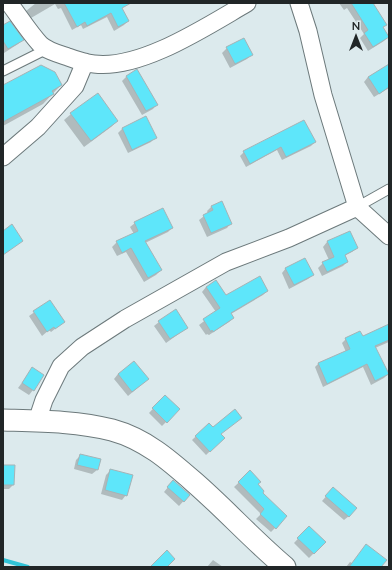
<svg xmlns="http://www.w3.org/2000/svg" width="392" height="570" font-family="Lato,sans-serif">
	<rect width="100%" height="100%" fill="#dceaed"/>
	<path fill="#0003" d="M36 3H121L119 4 128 21 124 25 114 31 107 17 83 29 81 25 72 30 61 8 58 9 55 4 31 18 26 11Z
		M339 3H372L386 25 383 27 388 36 384 41 368 51 360 38 364 34 347 8 344 10Z
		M3 27 22 40 18 44 4 53Z
		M227 48 251 55 247 59 230 68 222 53Z
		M389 65V88L374 97 364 82 368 77Z
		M137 71 157 104 153 109 142 115 122 81 126 77Z
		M61 85 43 104 3 126V86Z
		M71 114 117 121 111 127 84 147 64 120Z
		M145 117 155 137 151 142 128 153 118 133 122 129Z
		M315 142 311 146 282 160 277 150 246 167 240 156 244 152Z
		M212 206 231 223 227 228 207 237 199 220 208 213 207 211Z
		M135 223 172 228 168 232 145 243 161 270 156 275 144 282 126 252 117 256 112 247 117 242 134 234 130 227Z
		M349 232 357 248 352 252 344 256 347 262 343 266 322 276 318 268 323 263 329 260 323 247 327 242Z
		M286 268 313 275 308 279 289 289 282 273Z
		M206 287 226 297 267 291 263 295 231 314 233 318 229 322 209 335 207 334 206 335 199 325 216 312 202 292Z
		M50 301 64 322 51 332 49 330 42 336 29 316Z
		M159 322 187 328 166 343 154 326Z
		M389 325V342L375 348 388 374 384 378 371 385 363 367 323 387 315 367 319 363 346 352 342 343 346 339 362 337Z
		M32 369 33 390 29 395 18 388Z
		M118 374 148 379 128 396 114 379Z
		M165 396 179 409 162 426 149 413Z
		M209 424 224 438 206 455 192 440Z
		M80 456 97 470 92 474 74 469 76 460Z
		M3 466H14L13 485 9 489H3Z
		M110 471 126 495 122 500 101 494 106 475Z
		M250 472 261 493 275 528 271 532 256 519 261 514 234 487Z
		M173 481 189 495 179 506 164 492Z
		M329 493 349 516 344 520 322 501Z
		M309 527 325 542 309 558 294 543Z
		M213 560 223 567H207Z
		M350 562 352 563 380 567H346Z"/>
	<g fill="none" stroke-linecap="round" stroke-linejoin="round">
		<path stroke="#30c3d7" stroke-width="4" d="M3 560 28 567"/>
	</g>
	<path fill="#5ee6fa" stroke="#a6b3b6" d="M64 3H131L122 8 129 21 118 27 111 13 87 26 85 22 77 27Z
		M351 3H373L387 25 383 27 389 37 373 47 364 33 368 30Z
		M10 21 24 40 8 49 3 41V25Z
		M244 38 253 55 235 64 226 47Z
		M389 64V87L379 94 368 77Z
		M41 65 55 72 62 85 52 91 54 94 3 122V85Z
		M137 69 158 105 146 111 126 76Z
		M98 93 118 121 91 141 70 113Z
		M146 116 157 138 132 150 122 128Z
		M304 120 316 142 286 157 281 147 250 164 243 151Z
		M222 201 232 224 211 233 203 215 213 210 211 206Z
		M163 208 173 228 145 241 162 270 148 278 131 248 122 253 116 241 138 231 134 222Z
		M12 224 23 241 3 255V231Z
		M350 231 358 248 345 255 348 262 327 272 322 262 334 257 327 241Z
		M305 258 314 275 294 285 285 268Z
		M260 276 268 291 231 313 234 318 213 332 212 330 211 332 203 319 220 308 206 287 216 280 226 295Z
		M50 300 65 322 55 329 54 327 47 332 33 311Z
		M176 309 188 328 170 339 158 321Z
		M389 324V340L375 346 389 374 375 381 367 364 327 384 318 363 350 349 345 338 360 331 363 336Z
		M134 361 149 379 132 392 118 374Z
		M32 367 44 375 34 391 22 383Z
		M165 395 180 409 167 423 152 408Z
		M235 409 242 418 221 434 225 438 210 452 195 436 209 423 213 427Z
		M80 454 101 459 98 470 77 465Z
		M3 465H15L14 485H3Z
		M110 469 133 475 127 496 105 490Z
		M250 470 261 482 258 484 264 491 263 493 287 516 276 529 260 514 264 509 238 482Z
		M173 480 190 495 184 502 167 487Z
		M333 487 357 508 349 517 325 496Z
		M309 526 326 542 314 554 297 538Z
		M366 544 387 560 381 567H349Z
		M167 550 175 559 167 567H150Z"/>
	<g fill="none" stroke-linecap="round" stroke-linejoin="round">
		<g stroke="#6c797b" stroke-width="11">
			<path id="service" d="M3 71 47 49
				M357 207 389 189"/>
		</g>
		<g stroke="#6c797b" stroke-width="19">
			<path id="minor" d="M9 3C19 16 29 32 40 44 47 51 59 54 68 57 76 60 85 63 94 64 141 70 207 26 247 3
				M299 3 308 31 323 95 357 207 389 236
				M3 157 38 127 75 86 85 62
				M39 421 40 412 44 400 61 366 82 347 125 319 226 262 289 238 357 207"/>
		</g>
		<g stroke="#6c797b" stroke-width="23">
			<path id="tertiary" d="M3 420C39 421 77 421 112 430 145 439 169 460 194 482 225 509 253 540 285 567"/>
		</g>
		<use href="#service" stroke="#fff" stroke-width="9"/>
		<use href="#minor" stroke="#fff" stroke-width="17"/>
		<use href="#tertiary" stroke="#fff" stroke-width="21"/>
	</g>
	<rect width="392" height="570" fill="none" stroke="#212627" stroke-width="8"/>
	<g transform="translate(356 36)" stroke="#dceaed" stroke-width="3" paint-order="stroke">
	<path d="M0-3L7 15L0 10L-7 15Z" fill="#212627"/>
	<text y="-6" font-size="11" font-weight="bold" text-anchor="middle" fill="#212627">N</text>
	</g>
</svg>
